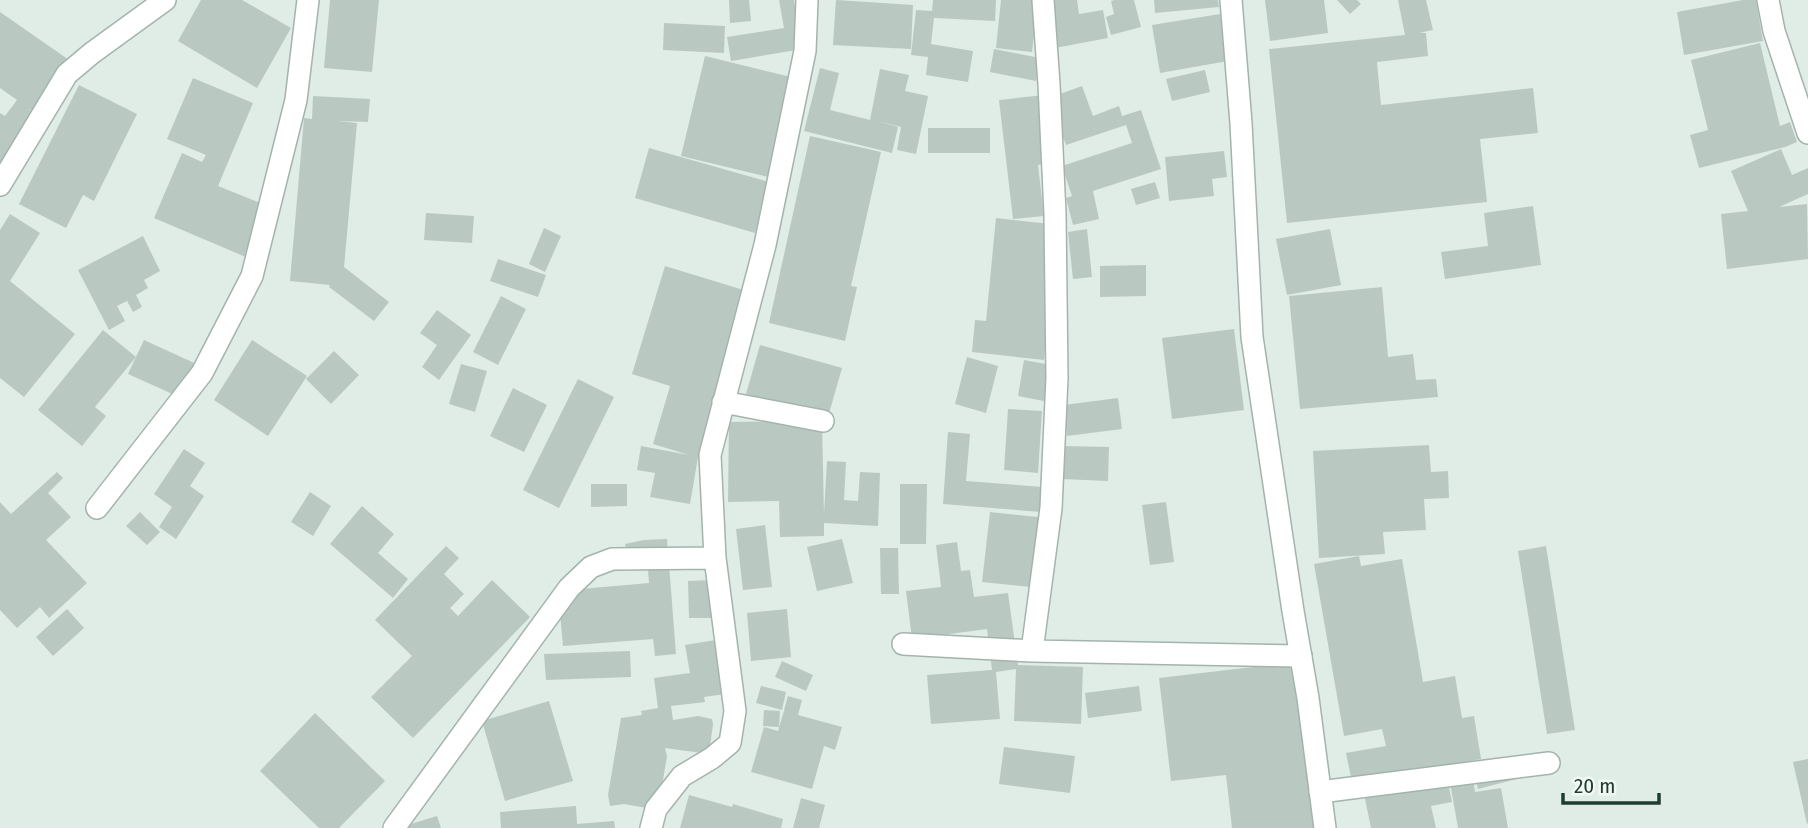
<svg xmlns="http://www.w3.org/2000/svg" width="1808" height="828" font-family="'Fira Sans Condensed',sans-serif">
	<rect width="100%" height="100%" fill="#e0ece6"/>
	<path fill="#b9c9c2" d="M201 0H242L291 28 257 88 178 41Z
		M330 0H379L372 72 324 68Z
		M729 0H749L751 21 730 23Z
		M779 0H794L802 49 731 61 727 37 784 28Z
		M836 0 913 5 911 49 833 45Z
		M933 0H996L995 21 934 18 931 44 973 51 968 82 926 75 928 57 911 55 916 10 932 11Z
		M1001 0H1038L1032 52 996 48Z
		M1046 0H1077L1079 14 1103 10 1108 38 1055 48Z
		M1115 0H1134L1141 27 1111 35 1106 17 1114 14 1111 1Z
		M1154 0H1218L1219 7 1155 13Z
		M1265 0H1324L1328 33 1270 41Z
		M1337 0H1357L1361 4 1350 14Z
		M1398 0H1426L1433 30 1419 33H1426L1428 56 1377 62 1381 105 1533 88 1538 133 1480 139 1487 202 1287 223 1269 49 1405 35Z
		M1743 0H1756L1763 41 1684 55 1677 12Z
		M0 12 72 62 37 114 26 108 35 114 0 170V113L5 116 17 100 0 88Z
		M1220 14 1228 61 1160 73 1152 25Z
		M664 23 725 26 724 53 663 50Z
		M1760 43 1780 126 1790 122 1797 142 1785 147 1699 168 1690 135 1708 130 1691 60Z
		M994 49 1040 58 1036 81 990 72Z
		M705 56 795 78 772 178 681 156Z
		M820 68 839 73 830 110 870 120 880 69 909 75 905 91 928 96 916 154 897 150 901 127 877 121 898 127 892 153 804 131Z
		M1205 70 1210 92 1172 101 1166 79Z
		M193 78 253 103 218 186 270 207 248 258 154 218 182 153 202 162 206 155 167 139Z
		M79 85 137 114 94 201 83 195 66 228 19 204Z
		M1082 86 1093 116 1119 106 1122 116 1141 110 1161 169 1093 191 1099 219 1073 225 1066 198 1072 196 1062 166 1132 143 1126 125 1066 145 1049 98Z
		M1044 95 1051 163 1038 165 1044 216 1013 219 999 100Z
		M313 96 370 99 368 122 337 121 357 123 344 267 389 302 374 321 329 287 330 285 290 281 304 118 312 119Z
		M928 128H990V153H928Z
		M810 136 881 152 851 286 857 287 845 341 769 323Z
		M649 148 769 182 755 233 635 198Z
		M1781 149 1792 175 1808 168V194L1779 207 1807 204 1808 259 1727 269 1721 214 1748 211 1731 171Z
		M1224 151 1227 177 1212 179 1214 196 1169 201 1165 157Z
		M1155 182 1160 198 1136 205 1131 189Z
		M1533 206 1541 265 1445 279 1441 252 1488 246 1484 213Z
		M426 213 474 216 472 243 424 240Z
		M10 214 40 233 10 281 75 334 24 397 0 378V230Z
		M996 218 1050 224 1055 253 1044 360 972 352 975 320 986 321Z
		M544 228 561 236 545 272 529 264Z
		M1087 229 1092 277 1073 279 1068 232Z
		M1330 229 1341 285 1287 295 1276 239Z
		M143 236 160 271 144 280 148 288 136 295 142 307 133 312 127 301 117 306 125 321 109 330 78 270Z
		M498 259 546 275 538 297 490 281Z
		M1146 265V296L1100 297V266Z
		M665 266 750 292 700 458 698 457 690 504 650 497 655 473 637 470 641 446 689 455 653 444 670 386 632 374Z
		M1382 287 1388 357 1413 354 1416 380 1436 379 1438 397 1300 409 1289 296Z
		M501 296 526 309 498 365 473 352Z
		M437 310 471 335 439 380 422 367 437 345 420 333Z
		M1234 329 1244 410 1172 419 1162 338Z
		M103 330 136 357 95 407 106 416 82 446 38 410Z
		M144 340 203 367 188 401 128 374Z
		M252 340 307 376 268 436 214 400Z
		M760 345 842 368 828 417 746 394Z
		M334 351 359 375 331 404 306 379Z
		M967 357 998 366 986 413 955 404Z
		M1024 360 1056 366 1049 402 1018 396Z
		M461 364 487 371 475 412 449 404Z
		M578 379 614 397 559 508 523 490Z
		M513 388 547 405 524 452 490 436Z
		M1118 398 1122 429 1067 436 1064 405Z
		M1008 409 1042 411 1038 473 1004 470Z
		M822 421 824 514 827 461 846 462 844 500 858 501 860 472 880 473 878 526 824 523V536L780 537 779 501 728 502 729 422Z
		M948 432 970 434 966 481 1043 487 1041 512 943 504Z
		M1429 445 1431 472 1448 471 1449 498 1424 499 1426 530 1383 532 1385 554 1319 558 1313 451Z
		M1062 446 1109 447 1108 481 1061 479Z
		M184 449 205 463 190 486 204 496 176 539 159 527 172 507 154 494Z
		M57 472 63 478 48 493 71 517 46 540 87 583 49 618 40 607 17 628 0 610V502L11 514Z
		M591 484H627V506L591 507Z
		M900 484H927L926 544H900Z
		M310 492 331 506 313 536 291 522Z
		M1166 502 1174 562 1150 565 1142 505Z
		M362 506 394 534 378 553 408 579 393 598 330 544Z
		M140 512 160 532 147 545 126 526Z
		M990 512 1048 518 1041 588 982 582Z
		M765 525 772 587 743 590 736 529Z
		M667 539 676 654 655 656 653 639 563 646 558 591 649 583 647 557 629 561 625 544 644 540Z
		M842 539 853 583 817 591 807 547Z
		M957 542 961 571 970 570 974 597 1008 593 1018 665 1083 667 1081 724 1014 721 1016 669 996 672 1000 719 931 724 927 675 992 670 987 629 912 639 906 591 941 587 936 545Z
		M446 546 459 558 444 574 464 594 450 608 458 616 492 580 530 617 413 738 371 697 412 656 375 620Z
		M1546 546 1575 730 1547 734 1518 551Z
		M880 548H898L899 594H881Z
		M1359 556 1361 566 1402 559 1423 682 1455 676 1462 718 1474 716 1481 759 1352 782 1346 753 1386 746 1382 729 1344 736 1314 564Z
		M713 580 714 618H689L688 581Z
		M67 609 84 628 53 656 36 637Z
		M787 609 791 657 751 661 747 613Z
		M728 638 733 693 704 697 705 702 671 706 673 720 698 716 712 719 713 724 709 754 665 748 667 756 658 810 624 804 610 806 608 795 621 718 642 715 641 711 658 708 654 678 690 673 685 645Z
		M630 651 631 677 546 680 544 654Z
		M782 661 813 675 806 691 775 677Z
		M1295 662 1315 828H1232L1226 775 1171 781 1159 678Z
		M761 686 786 692 782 710 756 703Z
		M1139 686 1142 711 1088 718 1085 693Z
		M788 696 802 700 798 715 842 727 835 750 824 746 812 789 751 772 764 727 778 731 784 711H785L784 710Z
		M549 701 573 781 505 801 482 721Z
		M764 710 780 711 779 727 763 726Z
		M315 713 385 781 339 828H319L260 771Z
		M1004 747 1075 756 1070 793 999 784Z
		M1808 759V823L1807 824 1793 762Z
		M1515 762 1520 778 1478 789 1474 772Z
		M1472 773 1475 792 1501 788 1508 828H1458L1449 777Z
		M1447 777 1452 802 1431 806 1436 828H1371L1364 794Z
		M689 795 732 807 733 804 783 819 781 828H680Z
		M801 798 825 805 819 828H793Z
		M576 806 577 824 614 821 615 828H501L500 812Z
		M437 816 441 828H401V827Z"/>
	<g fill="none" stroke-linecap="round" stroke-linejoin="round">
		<g stroke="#a3b4ad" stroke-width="24">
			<path id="minor" d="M1043 0 1049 84 1055 214 1057 378 1051 508 1032 651 1301 656
				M1768 0 1774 31 1808 133
				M723 402 823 421
				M97 508 202 373 252 276 296 100 308 0
				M903 644 1032 651
				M1320 792 1549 763
				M394 828 569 588 591 567 612 559 715 558
				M651 828 656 809 682 776 712 758 730 743 735 711 715 558 710 455 765 245 805 51 807 0"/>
		</g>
		<g stroke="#a3b4ad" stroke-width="24">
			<path id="tertiary" d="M1231 0 1241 123 1252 337 1293 611 1308 698 1325 828
				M0 185 67 74 92 53 165 0"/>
		</g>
		<use href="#minor" stroke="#fff" stroke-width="21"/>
		<use href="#tertiary" stroke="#fff" stroke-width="21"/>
	</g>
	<path d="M1563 793v10h96v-10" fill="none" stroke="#203d34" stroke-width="3.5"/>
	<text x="1574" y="793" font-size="21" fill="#203d34" stroke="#f1f8f4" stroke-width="5" paint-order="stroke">20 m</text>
</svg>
